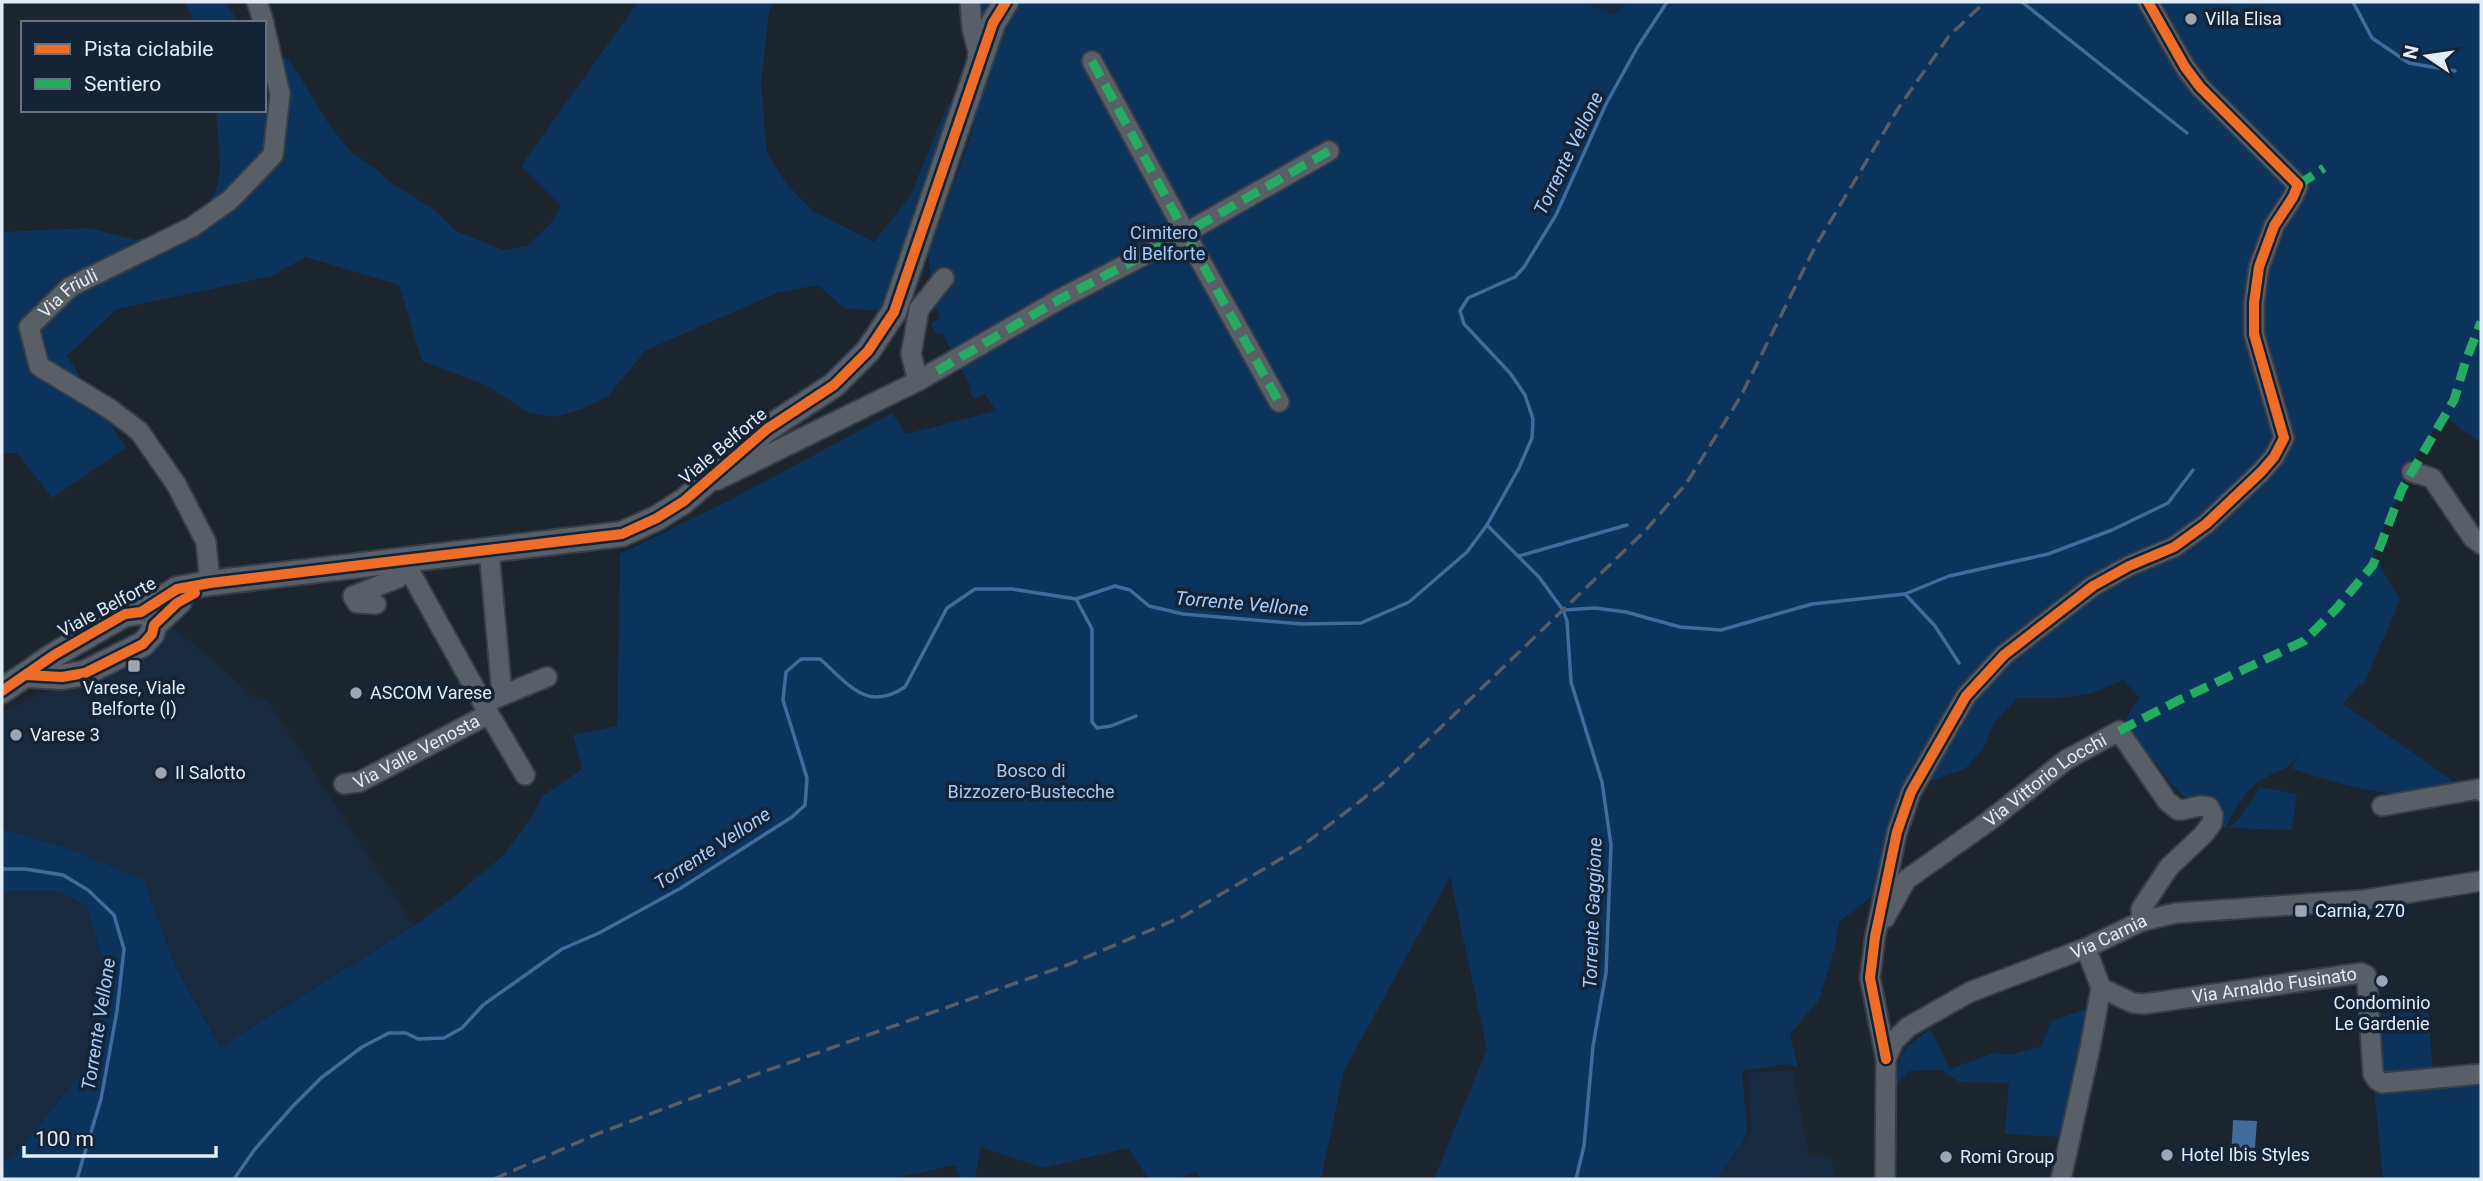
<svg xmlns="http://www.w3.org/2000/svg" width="2483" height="1181" font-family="Roboto,sans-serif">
	<rect width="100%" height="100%" fill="#1c242e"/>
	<path fill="#182a40" d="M1582 2H1627L1615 15Z
		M171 627 205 653 256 699 268 701 414 926 220 1047 175 966 144 881 64 847 2 829V712Z
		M17 890 57 891 86 905 104 964 88 1065 14 1156 2 1162V891Z
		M1792 1070 1809 1154 1832 1157 1835 1179H1716L1751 1132 1748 1073Z"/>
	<path fill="#0c335c" d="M185 2H225L239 23H195Z
		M638 2H773L769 12 761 84 767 153 786 183 813 211 874 242 910 196 948 104 955 106 879 311 844 308 818 285 777 293 646 350 608 396 583 409 554 417 529 413 486 385 422 361 399 285 305 257 272 276 117 309 67 356 126 448 52 498 17 453H2V232L90 228 135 240 192 227 216 190 220 169 216 110H264V42L291 62 328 123 350 151 380 172 387 180 436 211 456 231 503 250 527 246 552 222 561 206 521 166Z
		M966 2H1582L1615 15 1627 2H2481V443L2444 416 2417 455 2406 476 2373 554 2400 600 2364 684 2359 685 2343 704 2462 787C2449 789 2437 793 2424 794 2387 798 2326 781 2291 768L2301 753C2284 774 2281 768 2261 780 2244 790 2234 812 2225 829L2220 820 2193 798 2185 797 2173 786 2151 757 2132 738 2125 721 2139 697 2123 680 2090 694 2058 698H2017L1995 721 1983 749 1965 769 1925 783 1910 807 1897 854 1903 872 1839 922 1835 947 1819 1000 1790 1034 1798 1067 1786 1064 1742 1071 1747 1131 1743 1142 1716 1179H1434L1487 1049 1450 877 1344 1071 1321 1179H1199L1197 1171 1179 1179H1149L1128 1148 1043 1168 981 1147 975 1179H960L955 1165 891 1179H2V1162L14 1156 88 1065 104 964 86 905 57 891H2V829L64 847 144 880 175 966 220 1047 414 926 448 901 504 855 536 810 541 797 582 769 573 735 617 726 620 554 732 499 892 413 906 434 996 411 985 394 974 399 968 388 971 386 961 369 954 373 944 356 951 350 942 333 937 335 931 324 940 318 933 303 928 251 968 145 985 82Z
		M2260 787 2297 794 2292 830 2228 828 2239 819Z
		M2090 1008 2062 1137 2005 1134 2009 1083 1959 1082 1942 1070 1909 1071 1896 1085C1898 1051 1904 1048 1930 1029L1950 1069 1994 1053 2010 1055 2042 1046 2051 1021Z
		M2428 1009 2433 1074 2381 1077 2373 1014Z
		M2481 1079V1179H2383L2374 1088Z"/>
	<path fill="#416b9d" d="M2233 1120 2257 1121 2254 1160 2231 1158Z"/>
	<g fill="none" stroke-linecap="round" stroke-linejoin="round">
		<path stroke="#416b9d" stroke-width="3.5" d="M2022 2 2187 133
			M2353 2 2372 38 2409 63 2455 71
			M1487 525 1539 577 1563 610 1595 608 1626 612 1680 627 1721 630 1812 604 1905 594 1949 576 2048 554 2112 530 2168 503 2193 470
			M1519 556 1627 525
			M1905 594 1935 626 1959 663
			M1076 599 1092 629V722L1097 728 1111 726 1136 716
			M1563 610 1567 621 1571 682 1602 782 1611 845 1606 973 1593 1046 1584 1146 1576 1179
			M2 869H25L63 875 88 890 114 915 124 949 117 1011 101 1099 77 1179
			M234 1179 255 1149 293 1106 321 1078 362 1047 389 1033H406L418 1039 444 1038 462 1028 483 1005 562 949 599 933 681 888 792 817 805 805 807 778 783 700 786 672 801 659H820C848 683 866 713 905 687L947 608 975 589H1012L1076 599 1115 586 1130 590 1149 606 1183 614 1302 624 1361 623 1409 602 1467 552 1487 525 1519 468 1532 438 1533 419 1525 395 1510 373 1464 324 1460 311 1468 298 1515 277 1524 267 1556 215 1606 104 1637 48 1667 2"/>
		<g stroke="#373e47" stroke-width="23">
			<g id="minor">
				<path d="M257 2 264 23"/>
				<path d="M970 2 972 28 978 51 977 63"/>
				<path d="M1092 61 1180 223"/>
				<path d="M1196 227 1329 151"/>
				<path d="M1190 242 1279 402"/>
				<path d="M918 381 911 354 919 309 944 278"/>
				<path d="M2412 472 2432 478 2473 538 2481 544"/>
				<path d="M717 480 918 381 1060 299 1177 238"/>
				<path d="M489 550 502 695"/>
				<path id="s1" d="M210 583 206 542 176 484 139 431 110 409 39 366 29 327 70 287 192 227 230 200 273 155 280 94 264 25"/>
				<path d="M376 604 357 603 353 596 398 578 408 567"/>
				<path d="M491 700 547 677"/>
				<path d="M489 714 525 775"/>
				<path id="s2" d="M344 784 359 782 489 714 404 561"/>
				<path d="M2382 806 2478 789 2481 791"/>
				<path id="s3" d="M1885 918 1906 880 1989 821 2066 760 2119 731 2167 801 2178 810C2189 811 2198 803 2209 807L2213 815 2212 823 2203 835 2169 867 2141 909 2142 921"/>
				<path id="s4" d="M2101 988 2133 1003 2144 1004 2361 973 2366 975 2367 980 2373 1074 2377 1080 2382 1083 2481 1074"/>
				<path d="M1886 1059 1870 978 1875 937 1897 832 1911 792 1966 696 2004 655 2093 586 2129 566 2174 547 2206 524 2261 472 2274 457 2284 438 2254 334V303L2259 267 2274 226 2293 197 2298 185 2200 87 2185 67 2148 2"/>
				<path id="s5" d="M1885 1179 1886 1059 1894 1041 1908 1027 1970 992 2086 948 2142 921 2176 913 2364 900 2481 881"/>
				<path d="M2061 1179 2090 1048 2101 988 2086 948"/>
			</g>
		</g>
		<g stroke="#373e47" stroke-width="28">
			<path id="major" d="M26 675 62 677 85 673 143 644 152 634 154 625 179 602
				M2 691 54 655 125 614 141 612 177 589 210 583 622 534 657 518 684 501 767 429 834 385 868 351 894 312 993 23 1006 2"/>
		</g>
		<use href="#minor" stroke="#585f67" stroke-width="19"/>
		<use href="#major" stroke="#57606a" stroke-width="24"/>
		<path stroke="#585d65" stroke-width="3.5" stroke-dasharray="14 7" stroke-linecap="butt" d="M494 1179 597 1134 740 1080 1070 964 1184 916 1301 847 1382 784 1645 531 1686 484 1741 396 1815 247 1899 107 1949 36 1985 2"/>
		<path stroke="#26ab63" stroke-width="9" stroke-dasharray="18 9" stroke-linecap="butt" d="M1092 61 1180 223
			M2298 185 2324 168
			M1196 227 1329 151
			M1190 242 1279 402
			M937 371 1060 299 1177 238
			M2119 731 2179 700 2304 641 2336 609 2373 565 2402 489 2454 400 2466 360 2481 322"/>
		<g stroke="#142336" stroke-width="15">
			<path id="cycleway" d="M26 675 62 677 85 673 143 644 152 634 154 625 177 603 195 593
				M2 691 54 655 125 614 141 612 177 589 210 583 622 534 657 518 684 501 767 429 834 385 868 351 894 312 993 23 1006 2
				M1886 1059 1870 978 1875 937 1897 832 1911 792 1966 696 2004 655 2093 586 2129 566 2174 547 2206 524 2261 472 2274 457 2284 438 2254 334V303L2259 267 2274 226 2293 197 2298 185 2200 87 2185 67 2148 2"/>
		</g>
		<use href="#cycleway" stroke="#ee6e29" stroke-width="10"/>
	</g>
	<g fill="#9da6b2" stroke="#142336" stroke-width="2.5">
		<circle cx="2191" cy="19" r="7"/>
		<rect x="127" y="659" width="14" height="14" rx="3.5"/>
		<circle cx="356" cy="693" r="7"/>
		<circle cx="16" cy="735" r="7"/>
		<circle cx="161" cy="773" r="7"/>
		<rect x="2294" y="904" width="14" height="14" rx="3.5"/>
		<circle cx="2382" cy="981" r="7"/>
		<circle cx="2167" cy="1155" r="7"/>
		<circle cx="1946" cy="1157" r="7"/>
	</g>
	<g text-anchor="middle" stroke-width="7" stroke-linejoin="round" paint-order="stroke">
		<g font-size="18" fill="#e2ecf9" stroke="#142336" text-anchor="start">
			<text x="2205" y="25">Villa Elisa</text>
			<text x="134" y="694" text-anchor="middle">Varese, Viale<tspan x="134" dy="21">Belforte (I)</tspan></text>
			<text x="370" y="699">ASCOM Varese</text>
			<text x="30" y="741">Varese 3</text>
			<text x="175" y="779">Il Salotto</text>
			<text x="2315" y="917">Carnia, 270</text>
			<text x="2382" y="1009" text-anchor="middle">Condominio<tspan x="2382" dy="21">Le Gardenie</tspan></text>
			<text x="2181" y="1161">Hotel Ibis Styles</text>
			<text x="1960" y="1163">Romi Group</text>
		</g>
		<g font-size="18" fill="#a4caf8" stroke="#142336">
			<text x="1164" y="239">Cimitero<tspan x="1164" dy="21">di Belforte</tspan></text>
			<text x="1031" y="777">Bosco di<tspan x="1031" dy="21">Bizzozero-Bustecche</tspan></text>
		</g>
		<g font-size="18" fill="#e2ecf9" stroke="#142336">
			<text dy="6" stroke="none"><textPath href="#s1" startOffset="383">Via Friuli</textPath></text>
			<text transform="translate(723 446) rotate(-40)" y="6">Viale Belforte</text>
			<text transform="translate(107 607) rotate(-28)" y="6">Viale Belforte</text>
			<text dy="6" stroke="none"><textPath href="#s2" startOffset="80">Via Valle Venosta</textPath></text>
			<text dy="6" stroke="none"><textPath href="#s3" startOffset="215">Via Vittorio Locchi</textPath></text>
			<text dy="6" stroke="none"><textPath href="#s5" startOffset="380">Via Carnia</textPath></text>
			<text dy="6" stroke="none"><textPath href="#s4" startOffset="178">Via Arnaldo Fusinato</textPath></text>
		</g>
		<g font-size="19" font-style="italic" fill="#a7cdfc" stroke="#142336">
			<text transform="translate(1568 153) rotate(-64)" y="7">Torrente Vellone</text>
			<text transform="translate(1242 603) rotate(5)" y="7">Torrente Vellone</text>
			<text transform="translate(712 848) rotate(-33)" y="7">Torrente Vellone</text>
			<text transform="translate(1592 913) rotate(-88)" y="7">Torrente Gaggione</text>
			<text transform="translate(98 1024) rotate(-81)" y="7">Torrente Vellone</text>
		</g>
	</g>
	<rect width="2483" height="1181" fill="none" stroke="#e2ecf9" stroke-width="7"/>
	<rect x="21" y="21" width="245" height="91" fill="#142336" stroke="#667384" stroke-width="2"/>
	<rect x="35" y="44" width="35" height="10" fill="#ee6e29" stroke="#667384" stroke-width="2"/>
	<text x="84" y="56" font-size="21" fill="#e2ecf9">Pista ciclabile</text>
	<rect x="35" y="79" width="35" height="10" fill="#26ab63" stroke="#667384" stroke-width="2"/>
	<text x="84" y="91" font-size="21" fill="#e2ecf9">Sentiero</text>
	<g transform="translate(2427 56) rotate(283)" stroke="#142336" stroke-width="5" paint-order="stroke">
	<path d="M0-5L12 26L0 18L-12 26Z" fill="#e2ecf9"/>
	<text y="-10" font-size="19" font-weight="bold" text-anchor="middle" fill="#e2ecf9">N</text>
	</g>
	<path d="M24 1146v10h192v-10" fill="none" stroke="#e2ecf9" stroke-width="3.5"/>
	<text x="35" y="1146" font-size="21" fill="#e2ecf9" stroke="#142336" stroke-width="5" paint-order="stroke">100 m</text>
</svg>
